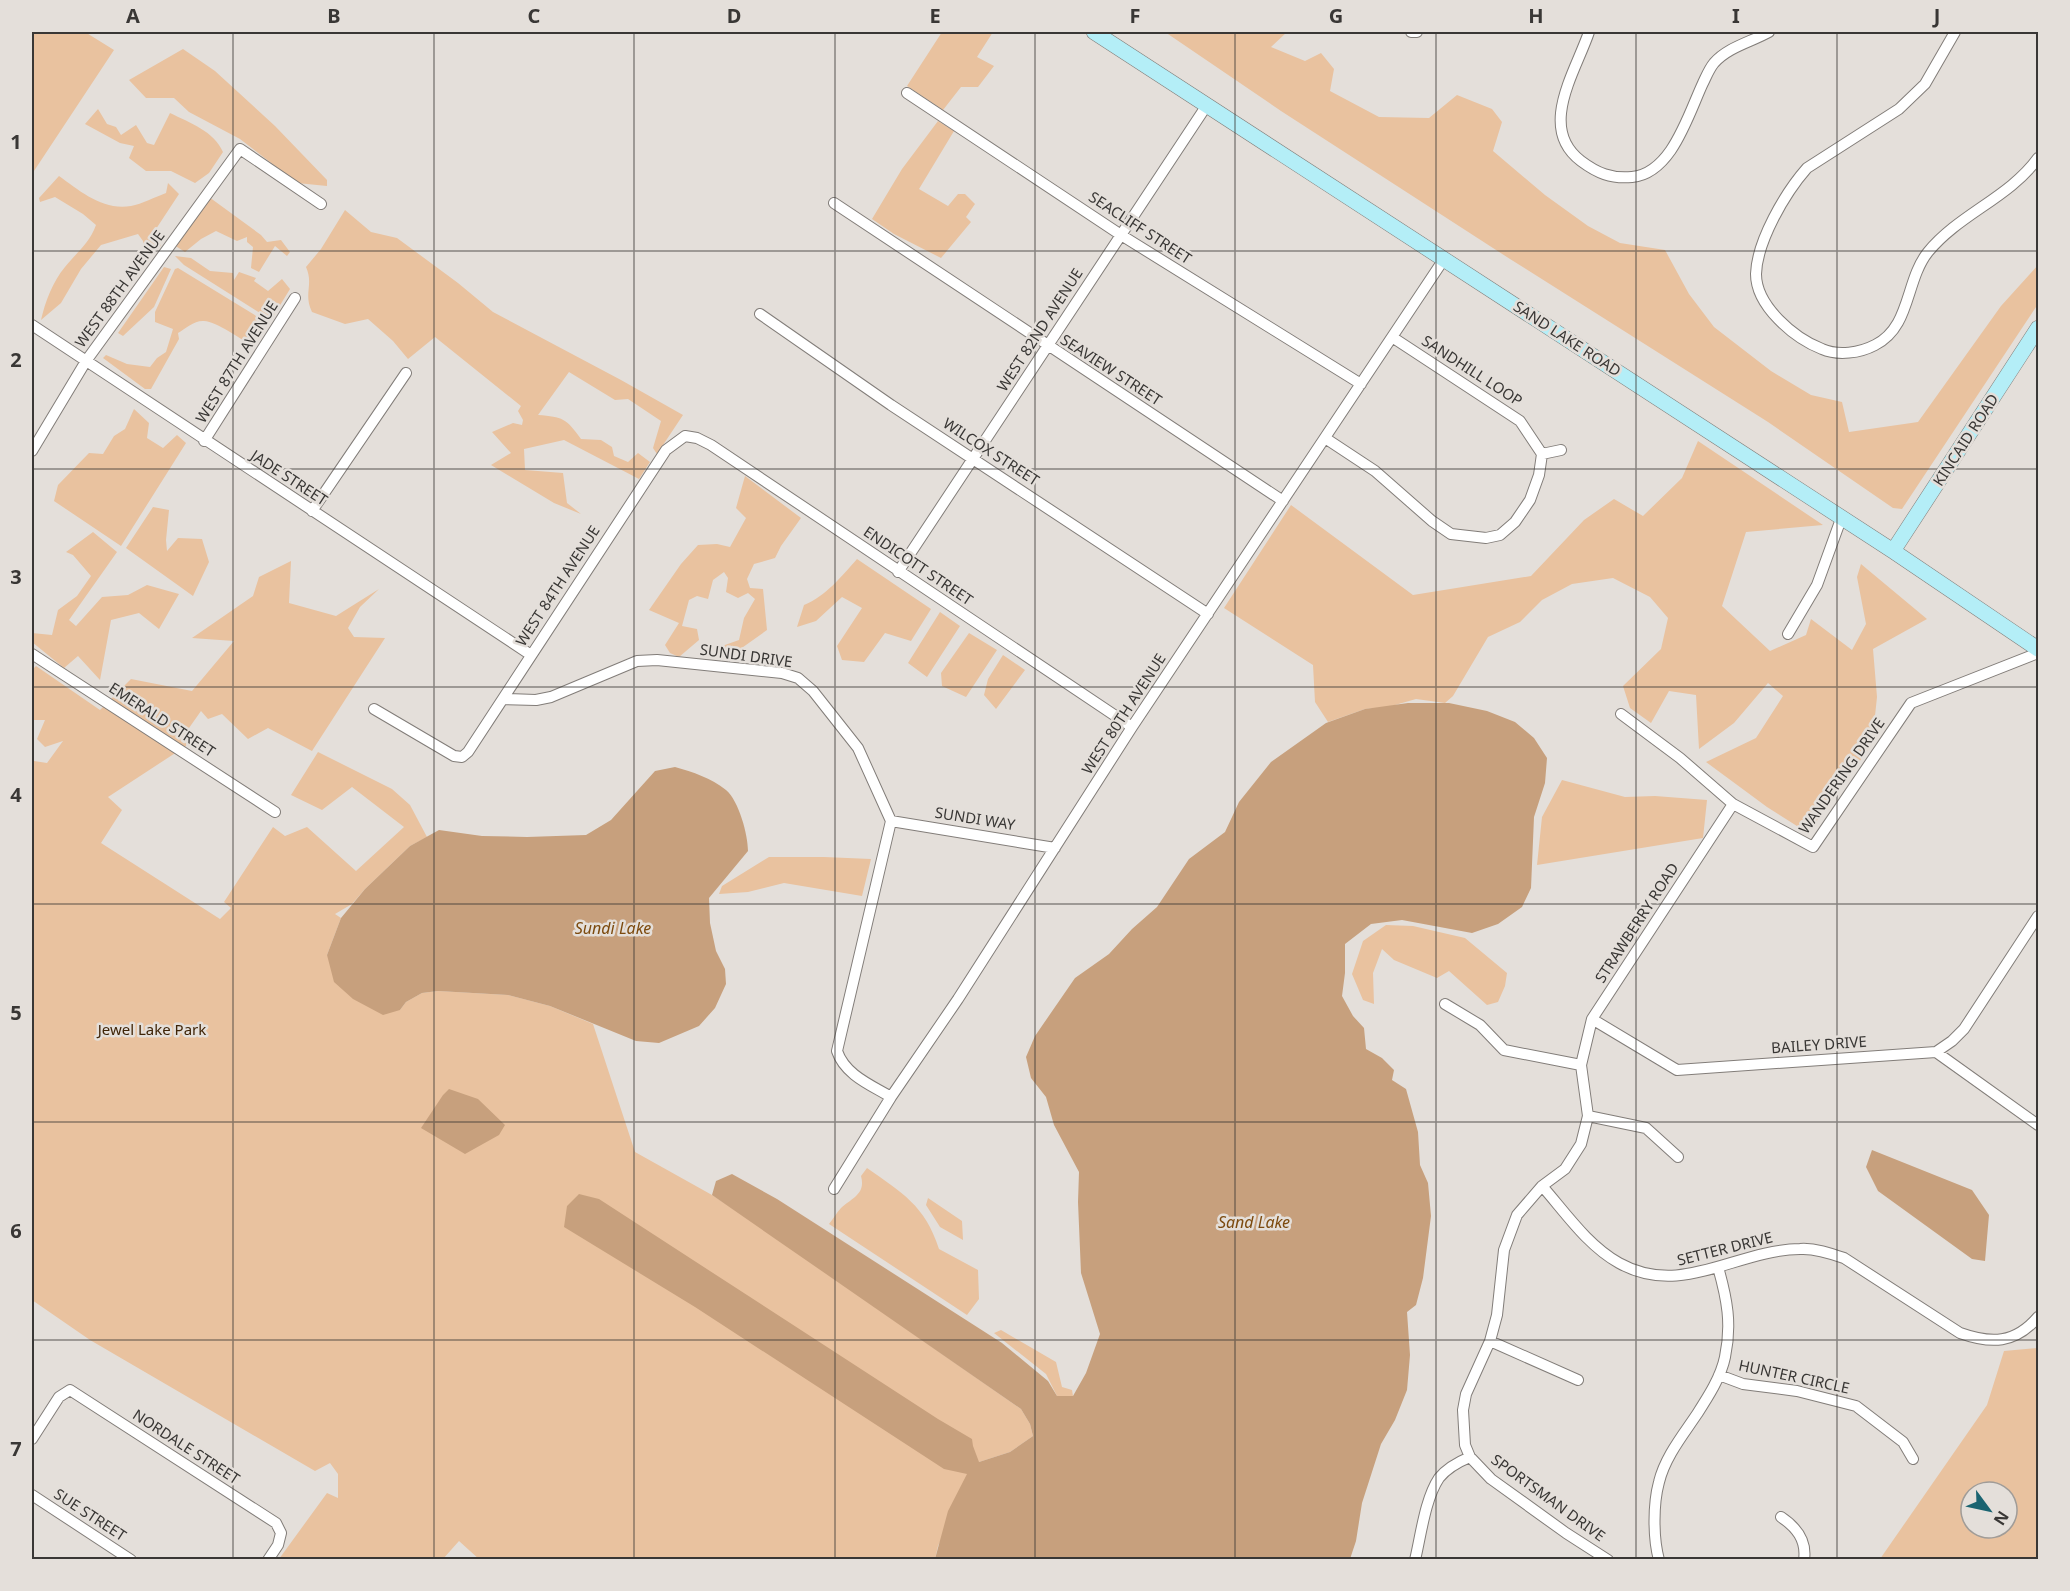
<svg xmlns="http://www.w3.org/2000/svg" width="2070" height="1591" font-family="'Noto Sans',sans-serif">
	<rect width="100%" height="100%" fill="#e4dfda"/>
	<path fill="#e9c29f" fill-rule="evenodd" d="M32 32H85L114 50 32 174Z
		M942 32H993L977 57 994 66 978 87H961L943 110 907 86Z
		M1165 32H1287L1271 47 1305 61 1321 53 1334 69 1330 91 1379 117 1429 118 1457 95 1492 109 1502 122 1493 151 1545 195 1588 226 1620 243 1665 250 1689 294 1714 327 1771 371 1811 395 1842 402 1849 432 1918 422 2001 306 2038 265V304L1902 509 1893 508 1768 422 1510 259 1281 111Z
		M183 49 215 71 275 126 327 180V186L297 183 240 139 189 112 174 98H146L129 80Z
		M98 109 107 124 116 127 121 135 136 125 147 143 154 145 170 113C190 123 214 131 223 152L209 173 195 183 171 171H146L129 158 134 146 120 143 85 124Z
		M938 121 954 131 919 189 948 206 958 194H965L975 204 966 217 971 222 941 258 894 234 872 219 902 169Z
		M59 176C80 191 103 211 131 206 142 204 155 197 166 193L168 183 179 194 154 232 161 246 145 250 143 241 138 234 101 245 81 269 61 303 41 320C45 302 53 281 65 267 77 252 89 244 96 225L83 214 55 197 40 202 39 198Z
		M209 197 261 235 267 242 281 240 290 252 287 256 275 246 259 272 251 268 253 247 247 242V237L237 241 216 231 201 239 185 252 174 245Z
		M345 210 371 232 397 238 458 283 493 312 621 380 683 415 657 454 653 448 661 421 628 399 615 400 569 372 538 415C563 417 566 418 581 439L601 440 612 447 614 456 628 462 638 453 650 462 639 479 564 440 524 449 525 470 563 473 567 503 581 514 554 503 491 465 511 453 492 432 513 423 522 425 523 420 518 411 521 406 440 341 435 337 408 359 393 341 368 319 345 324 312 312C303 293 314 285 306 267L321 249Z
		M175 256 191 258 210 271 233 273 234 280 239 272 256 278 254 281 268 291 282 279 290 289 271 320 184 265Z
		M164 267 171 269 154 307 123 336 118 333Z
		M178 268 266 322 252 346C241 339 217 322 204 321 195 320 185 329 178 333L179 339 151 389H145L103 358 106 355 127 364 150 367 157 358 166 352 173 329 155 322V312L175 269Z
		M134 409 149 423 147 438 163 448 177 435 186 443 121 546 54 501 58 485 89 453 103 454 114 436 125 429Z
		M1698 441 1823 525 1746 532 1722 606 1770 651 1806 635 1811 619 1852 650 1866 624 1857 577 1861 564 1927 619 1873 649 1877 697 1872 744 1808 833 1767 807 1706 762 1756 738 1783 696 1768 683 1734 723 1699 749 1696 695 1669 691 1651 723 1630 708 1623 686 1661 649 1668 618 1650 597 1613 578 1572 584 1542 600 1520 622 1488 637 1453 696 1445 703 1416 699 1388 707 1365 709 1328 722 1315 702 1313 665 1224 608 1291 505 1413 595 1531 576 1584 520 1614 499 1643 516 1682 478Z
		M745 476 801 518 781 546 775 558 754 564 747 579 750 588 763 589 767 630 729 657 722 646 739 640 744 618 755 599 748 593 738 598 726 592 728 578 724 572 713 580 708 599 697 596 689 600 682 626 697 629 699 640 679 657 670 653 665 645 679 623 649 610 681 564 698 545 717 544 730 547 746 518 736 508Z
		M153 507 169 510 166 540 167 551 178 538 202 539 209 562 193 596 126 548Z
		M93 532 117 552 69 620 76 626 102 597 128 595 147 585 179 594 159 629 139 613 111 620 100 680 78 656 64 668 32 642V633L52 635 58 610 77 596 91 576 73 555 66 552Z
		M857 559 931 609 911 641 885 633 864 662 842 660 837 646 862 608 842 597 816 621 797 627 804 605C826 596 841 577 857 559Z
		M291 561 289 603 336 616 379 589 360 607 348 628 354 637 385 638 312 751 268 728 248 739 222 714 208 719 201 711 189 728 186 746 108 797 122 810 101 843 220 919 231 908 224 902 273 827 285 836 307 827 356 871 404 827 352 787 322 810 291 795 318 752 392 789 410 805 427 837 410 846 365 889 352 904 335 914 341 918 327 955 400 1010 406 1002 422 993 438 991 508 995 550 1006 593 1024 635 1152 712 1195 752 1221 1021 1409 1030 1424 1033 1436 1010 1452 979 1462 938 1546 935 1559 480 1560 459 1541 443 1559H279L327 1493 338 1498V1474L330 1463 315 1471 90 1340 32 1300V765L34 761 47 763 63 741 45 747 37 739 45 720H32V670L36 666 100 710 131 679 192 691 234 641 192 638 253 596 259 577Z
		M940 612 960 626 927 677 908 663Z
		M969 633 997 650 966 697 942 686 941 673Z
		M1003 655 1025 670 996 709 984 695 988 679Z
		M1562 780 1625 797 1655 796 1707 800 1703 838 1537 865 1542 817Z
		M769 857H824L871 859 862 896 784 883 748 892 719 894 722 886Z
		M1386 925 1413 926 1465 938 1507 973 1505 986 1498 1002 1487 1005 1449 971 1437 978 1394 960 1382 949 1373 973 1374 1004 1363 1000 1352 974 1363 941Z
		M867 1168C902 1193 925 1205 939 1249L978 1270 979 1299 967 1315 829 1224C833 1219 837 1212 841 1208 852 1198 866 1194 861 1176Z
		M928 1198 962 1221 963 1240 940 1227 926 1205Z
		M1001 1330 1056 1362 1062 1387 1072 1390 1073 1396H1057L1046 1374 994 1333Z
		M2038 1348V1559H1880L1987 1405 2004 1351ZM1971 1492H2007V1528H1971Z"/>
	<path fill="#c7a07d" d="M1408 703H1449L1487 711 1515 722 1534 738 1547 758 1545 783 1534 817 1531 888 1522 907 1498 924 1472 933 1402 920 1371 924 1345 944V973L1342 996 1353 1016 1364 1028 1366 1049 1382 1058 1394 1070 1392 1080 1406 1089 1418 1132 1420 1165 1428 1183 1431 1216 1423 1278 1416 1305 1407 1312 1410 1355 1407 1390 1395 1420 1381 1444 1362 1503 1356 1541 1350 1559H935L948 1511 967 1474 944 1469 695 1307 564 1227 567 1206 579 1194 599 1199 938 1419 972 1439 973 1446 979 1462 1010 1452 1033 1436 1030 1424 1021 1409 712 1195 716 1181 732 1174 777 1199 1002 1343 1048 1381 1057 1396H1073L1086 1373 1100 1334 1081 1273 1078 1202 1079 1172 1054 1125 1046 1097 1031 1078 1026 1057 1035 1036 1075 978 1109 954 1132 929 1157 907 1189 859 1225 832 1239 802 1271 762 1326 723 1365 709Z
		M675 767C693 772 711 778 726 790 739 801 748 835 748 851L709 898 710 923 716 951 725 969 726 984 715 1008 699 1026 659 1043 636 1041 550 1006 508 995 438 991 422 993 406 1002 400 1010 383 1015 353 999 334 982 327 955 341 918 365 889 410 846 439 830 482 836 527 837 586 835 611 820 655 771Z
		M449 1089 478 1099 505 1125 499 1135 465 1154 421 1128 443 1095Z
		M1872 1150 1972 1190 1989 1215 1985 1261 1972 1259 1878 1191 1866 1167Z"/>
	<g fill="none" stroke-linecap="round" stroke-linejoin="round">
		<g stroke="#827d79" stroke-width="12">
			<path id="street" d="M1411 32H1417
				M1589 32C1576 71 1537 128 1581 161 1597 173 1611 179 1632 177 1672 173 1688 115 1703 83 1706 77 1709 69 1714 63 1728 47 1751 42 1769 32
				M1955 32 1925 84 1899 109 1807 168C1785 193 1757 241 1756 274 1756 306 1794 338 1822 349 1838 356 1860 353 1875 345 1911 327 1905 281 1928 252 1959 214 2009 198 2038 158
				M907 93 1121 235 1361 384
				M834 203 1283 501
				M760 314 891 405 1208 614
				M32 325 531 655
				M1325 438 1375 471 1432 521 1451 534 1486 538 1500 535 1515 522 1530 500 1539 475 1542 454 1520 421 1392 337
				M204 441 295 298
				M32 451 86 361 240 149 321 204
				M1542 454 1561 450
				M312 511 406 373
				M898 572 1207 105
				M1788 634 1817 585 1841 519
				M32 654 275 812
				M504 699 536 700 551 697 637 661 657 660 782 673 798 678 813 691 858 748 891 821 837 1051C845 1075 871 1085 891 1097
				M374 709 454 756 462 757 468 752 666 450 685 436 697 438 711 445 1132 727
				M1621 714 1680 758 1733 804 1813 847 1911 703 2038 653
				M891 821 1055 848
				M1445 1004 1480 1025 1504 1050 1581 1065
				M1592 1019 1677 1070 1936 1052 2038 1125
				M1936 1052 1952 1041 1964 1029 2038 916
				M1588 1116 1646 1128 1678 1157
				M1542 1186C1565 1212 1587 1245 1619 1263 1682 1298 1735 1250 1800 1249 1815 1248 1830 1253 1844 1258L1960 1333C1991 1344 2015 1344 2038 1317
				M834 1189 891 1097 958 999 1132 727 1444 259
				M1490 1341 1578 1380
				M1719 1375 1743 1384 1797 1391 1856 1406 1903 1442 1913 1459
				M32 1439 59 1397 70 1390 276 1523 281 1533 278 1545 268 1560
				M32 1495 131 1560
				M1781 1517C1796 1527 1807 1540 1804 1560
				M1415 1560C1421 1535 1425 1499 1439 1478 1447 1468 1458 1462 1470 1457
				M1608 1560 1566 1533 1491 1479 1470 1457 1465 1445 1463 1410 1466 1394 1490 1341 1497 1315 1504 1250 1517 1215 1542 1186 1565 1169 1581 1144 1588 1116 1581 1065 1592 1019 1733 804
				M1659 1560C1653 1538 1653 1504 1659 1482 1665 1457 1683 1435 1697 1414 1708 1397 1721 1377 1725 1357 1732 1324 1727 1299 1718 1267"/>
		</g>
		<g stroke="#827d79" stroke-width="16">
			<path id="secondary" d="M1094 32 1893 551 2038 649
				M1893 551 2038 328"/>
		</g>
		<use href="#street" stroke="#fff" stroke-width="10"/>
		<use href="#secondary" stroke="#b4eef7" stroke-width="15"/>
	</g>
	<path fill="none" stroke="#393735" stroke-width="1.5" stroke-opacity="0.55" d="M233 32V1560M434 32V1560M634 32V1560M835 32V1560M1035 32V1560M1235 32V1560M1436 32V1560M1636 32V1560M1837 32V1560M32 251H2038M32 469H2038M32 687H2038M32 904H2038M32 1122H2038M32 1340H2038"/>
	<g text-anchor="middle" stroke-width="5" stroke-linejoin="round" paint-order="stroke">
		<g font-size="15" fill="#393735" stroke="#e4dfda">
			<text transform="translate(1140 228) rotate(33)" y="5">SEACLIFF STREET</text>
			<text transform="translate(120 289) rotate(-54)" y="5">WEST 88TH AVENUE</text>
			<text transform="translate(1040 330) rotate(-57)" y="5">WEST 82ND AVENUE</text>
			<text transform="translate(1567 339) rotate(33)" y="5">SAND LAKE ROAD</text>
			<text transform="translate(237 362) rotate(-58)" y="5">WEST 87TH AVENUE</text>
			<text transform="translate(1111 370) rotate(33)" y="5">SEAVIEW STREET</text>
			<text transform="translate(1472 371) rotate(33)" y="5">SANDHILL LOOP</text>
			<text transform="translate(1966 440) rotate(-57)" y="5">KINCAID ROAD</text>
			<text transform="translate(991 452) rotate(33)" y="5">WILCOX STREET</text>
			<text transform="translate(289 478) rotate(33)" y="5">JADE STREET</text>
			<text transform="translate(918 566) rotate(34)" y="5">ENDICOTT STREET</text>
			<text transform="translate(558 586) rotate(-57)" y="5">WEST 84TH AVENUE</text>
			<text transform="translate(746 656) rotate(8)" y="5">SUNDI DRIVE</text>
			<text transform="translate(1124 714) rotate(-57)" y="5">WEST 80TH AVENUE</text>
			<text transform="translate(162 720) rotate(33)" y="5">EMERALD STREET</text>
			<text transform="translate(1842 776) rotate(-55)" y="5">WANDERING DRIVE</text>
			<text transform="translate(975 819) rotate(9)" y="5">SUNDI WAY</text>
			<text transform="translate(1637 923) rotate(-57)" y="5">STRAWBERRY ROAD</text>
			<text transform="translate(1819 1045) rotate(-4)" y="5">BAILEY DRIVE</text>
			<text transform="translate(1725 1249) rotate(-14)" y="5">SETTER DRIVE</text>
			<text transform="translate(1794 1377) rotate(12)" y="5">HUNTER CIRCLE</text>
			<text transform="translate(186 1447) rotate(33)" y="5">NORDALE STREET</text>
			<text transform="translate(1548 1498) rotate(36)" y="5">SPORTSMAN DRIVE</text>
			<text transform="translate(90 1515) rotate(33)" y="5">SUE STREET</text>
		</g>
		<g font-size="15" fill="#3f2407" stroke="#e4dfda">
			<text x="152" y="1035">Jewel Lake Park</text>
		</g>
		<g font-size="16" font-style="italic" fill="#7c4a0e" stroke="#e4dfda">
			<text x="613" y="934">Sundi Lake</text>
			<text x="1254" y="1228">Sand Lake</text>
		</g>
	</g>
	<rect width="2070" height="1591" fill="none" stroke="#e4dfda" stroke-width="66"/>
	<g transform="translate(1989 1510) rotate(123)"><circle r="28" fill="#e4dfda" stroke="#a09c98" stroke-width="1.5"/>
	<path d="M0-4.5L10 22L0 15L-10 22Z" fill="#1a6471"/>
	<text y="-9" font-size="16" font-weight="bold" text-anchor="middle" fill="#393735">N</text>
	</g>
	<rect x="33" y="33" width="2004" height="1525" fill="none" stroke="#393735" stroke-width="2"/>
	<g font-size="20" text-anchor="middle" font-weight="bold" fill="#393735">
		<text x="133" y="23">A</text>
		<text x="334" y="23">B</text>
		<text x="534" y="23">C</text>
		<text x="734" y="23">D</text>
		<text x="935" y="23">E</text>
		<text x="1135" y="23">F</text>
		<text x="1336" y="23">G</text>
		<text x="1536" y="23">H</text>
		<text x="1736" y="23">I</text>
		<text x="1937" y="23">J</text>
		<text x="16" y="149">1</text>
		<text x="16" y="367">2</text>
		<text x="16" y="584">3</text>
		<text x="16" y="802">4</text>
		<text x="16" y="1020">5</text>
		<text x="16" y="1238">6</text>
		<text x="16" y="1456">7</text>
	</g>
</svg>
